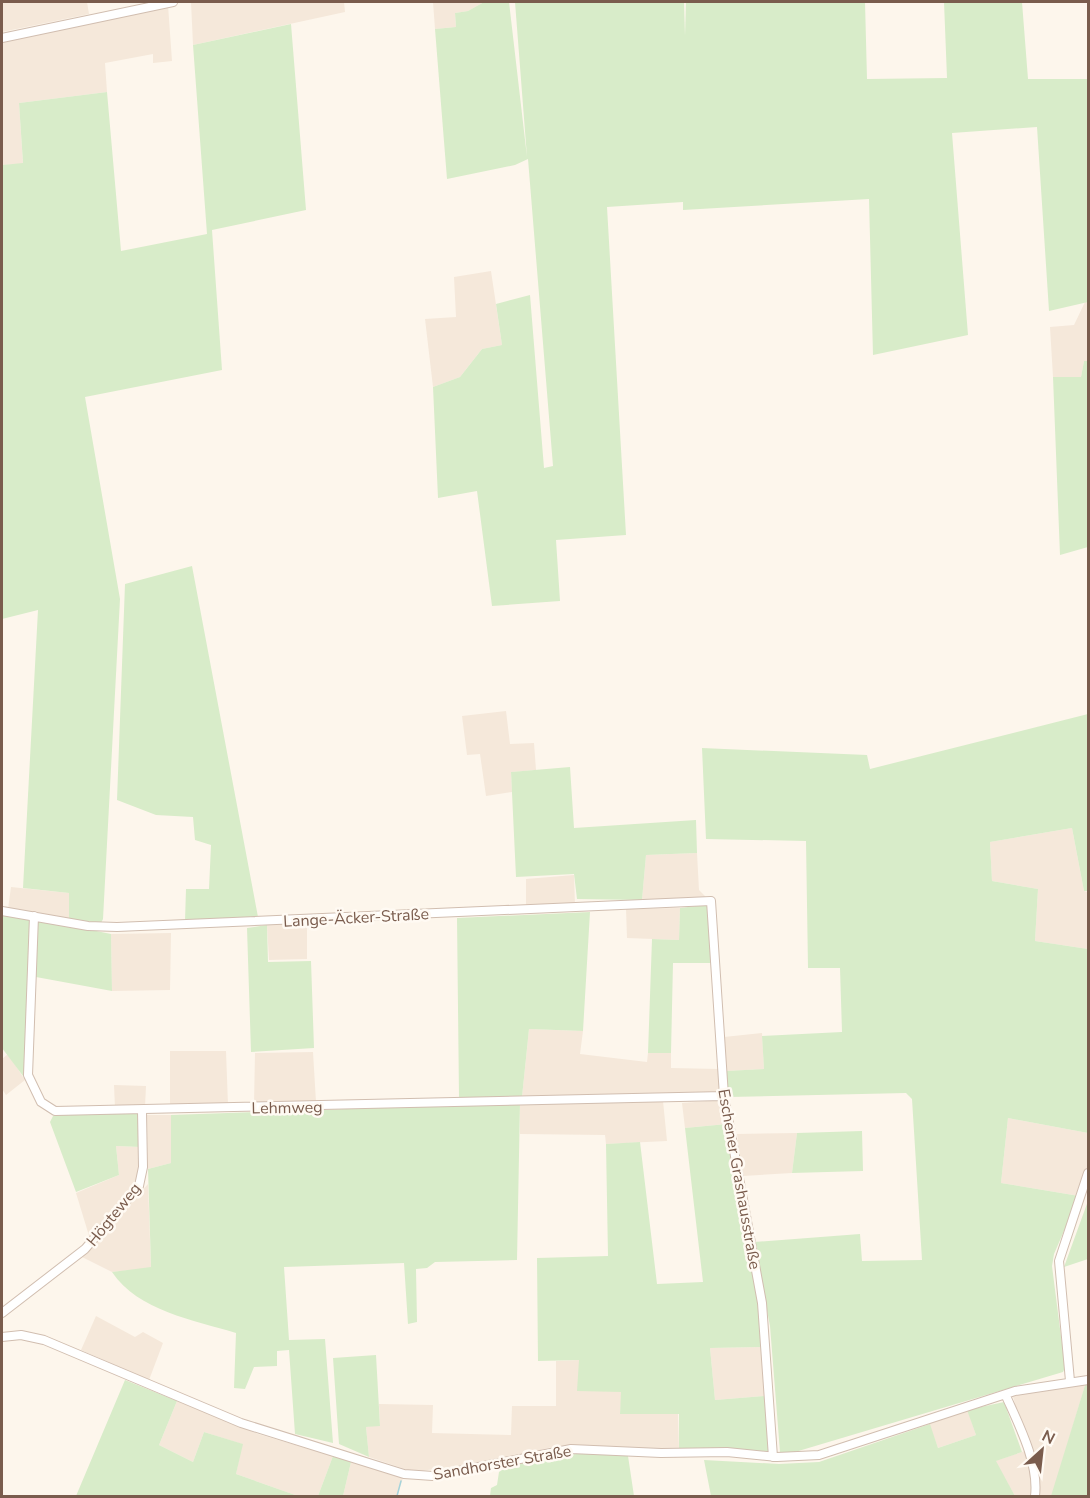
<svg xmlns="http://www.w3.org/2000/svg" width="1090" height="1498" font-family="'Nunito Sans',sans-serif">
	<rect width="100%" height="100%" fill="#fdf6ec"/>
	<path fill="#f5e8da" d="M2 2H87L89 14 2 32Z
		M191 2H344L345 12 193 45Z
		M433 2H484L468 11 455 13 456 27 435 29Z
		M168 5 172 61 153 63V54L105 63 107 92 19 103 23 164 2 165V41Z
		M491 271 502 345 482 349 460 377 433 387 425 319 456 317 454 277Z
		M1085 302H1088V361H1084L1081 377H1053L1050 327 1074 325Z
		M506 711 510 744 534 743 536 770 511 772 512 792 486 796 480 754 467 755 462 716Z
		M1072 828 1084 891 1088 892V949L1035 941 1038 889 992 881 990 842Z
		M697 853 699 890 706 897 689 901 642 900 646 855Z
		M574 875 575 905H526V879Z
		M11 887 69 893V920L8 909Z
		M680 908 679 940 627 938 626 909Z
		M307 922V959L269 960 267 925Z
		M171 933 170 990 112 991 111 934Z
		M529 1029 583 1031 580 1054 647 1062 648 1053H671V1068L719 1069 720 1095 522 1097Z
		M762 1033 764 1069 726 1071 724 1037Z
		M170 1051H226L228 1105 170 1106Z
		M313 1052 316 1102 254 1104 255 1053Z
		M8 1054 25 1080 6 1095 2 1089V1059Z
		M114 1085 146 1086 145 1107 115 1108Z
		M722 1100 727 1124 685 1128 682 1103Z
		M663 1101 667 1141 606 1144 605 1135 520 1134V1103Z
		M147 1115H171V1163L148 1169Z
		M1008 1118 1088 1133V1165L1079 1196 1001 1183Z
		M797 1133 792 1173 743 1176 737 1134Z
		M116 1146 140 1147 138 1186 90 1239 76 1193 119 1175Z
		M148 1184 151 1268 112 1272 82 1257Z
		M96 1316 135 1337 143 1332 163 1343 149 1380 81 1350Z
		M762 1347 765 1396 715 1400 710 1348Z
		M579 1360 622 1392 620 1414H678L679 1451 575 1446 552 1447 504 1459 414 1472 369 1457 366 1427 380 1425 379 1404 433 1405 432 1433 511 1435 512 1406H556V1361Z
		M1086 1382 1052 1496H1015L995 1461 1028 1450 1012 1393Z
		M177 1401 258 1434 333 1456 318 1496H298L236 1474 242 1444 204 1432 193 1462 159 1445Z
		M967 1408 976 1435 938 1448 928 1421Z
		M351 1462 403 1478 397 1496H343Z"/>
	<path fill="#d8ecc9" d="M484 2H509L527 157 515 2H684L685 36 686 2H865L867 79 947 78 944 2H1022L1028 79H1088V302L1049 311 1037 127 952 133 968 335 873 355 869 199 683 210V202L607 207 626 535 556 540 560 601 492 606 477 491 438 498 433 387 460 377 482 349 502 345 496 304 530 295 544 468 553 466 528 159 515 165 447 179 435 29 456 27 455 13 468 11Z
		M291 24 306 210 212 230 222 370 85 397 120 599 103 919 101 923 69 919V893L23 888 38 610 2 619V165L23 163 19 103 107 92 121 251 207 234 193 45Z
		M1084 361H1088V547L1060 555 1053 377H1081Z
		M192 566 258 917 185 921 186 889H209L211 845 195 840 193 817 156 815 117 800 125 584Z
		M1088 714V891H1084L1072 828 990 842 992 881 1038 889 1035 941 1088 949V1133L1008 1118 1001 1183 1079 1196 1054 1254 1052 1266 1065 1368 1063 1372 785 1455 780 1452 770 1326 754 1242 860 1234 862 1261 922 1260 912 1099 906 1093 729 1097 726 1071 764 1069 762 1036 842 1032 840 968H808L806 841 706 839 702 748 867 755 870 769Z
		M570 767 574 828 696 820 697 853 646 855 642 900 577 899 574 874 516 877 511 772Z
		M705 905 708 907 715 963H673L671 1053H648L652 939 679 940 680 908Z
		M590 912 583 1031 529 1029 522 1097H459L457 918Z
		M2 913 29 918 32 922 27 1077 23 1076 2 1048Z
		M42 920 111 934 112 991 36 977 37 926V922Z
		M267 925 268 962 311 961 314 1048 251 1052 247 928Z
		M520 1103 517 1260 435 1262 427 1268 416 1269 417 1322 408 1324 404 1263 284 1267 289 1340 325 1339 333 1443 295 1434 289 1350 277 1351V1366L254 1367 245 1389 234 1388 236 1333C194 1320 138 1311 112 1272L151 1267 148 1169 171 1163V1115Z
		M60 1114H140L141 1147 116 1146 119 1175 76 1192 50 1122 53 1116Z
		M727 1124 760 1305 762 1347 710 1348 715 1400 765 1396 770 1452 679 1448V1414H620L621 1392 577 1391 579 1360 538 1361 537 1258 608 1256 606 1144 640 1142 657 1284 703 1282 685 1128Z
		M862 1131 863 1171 792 1173 797 1133Z
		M1088 1201V1259L1064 1267Z
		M376 1355 380 1426 366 1427 369 1457 339 1444 333 1358Z
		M125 1380 177 1401 159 1445 193 1462 204 1432 243 1444 236 1474 298 1496H76Z
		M1088 1381V1496H1051L1086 1382Z
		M1004 1402 1022 1452 996 1461 1015 1496H711L704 1460 779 1464 819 1462 930 1424 938 1448 976 1435 967 1410Z
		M597 1454 628 1456 634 1496H490L491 1488 497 1485 499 1472C526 1453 565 1454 597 1454Z
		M333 1456 351 1462 343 1496H318Z"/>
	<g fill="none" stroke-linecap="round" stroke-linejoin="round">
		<path stroke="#a5d3da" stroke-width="1.5" d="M397 1496 401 1481"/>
		<g stroke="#d1beb0" stroke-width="10">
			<path id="minor" d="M2 38 173 2
				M2 911 88 926 117 927 711 901 724 1096 762 1303 773 1457
				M34 916 28 1075 41 1102 55 1111 724 1096
				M2 1313 85 1249 139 1186 143 1167 142 1111
				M2 1337 21 1335 44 1340 241 1423 404 1474 433 1476 571 1449 661 1453 727 1452 777 1457 819 1455 1015 1391 1088 1380
				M1070 1381 1059 1261 1088 1173
				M1006 1396C1019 1425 1039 1464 1035 1496"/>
		</g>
		<use href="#minor" stroke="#fff" stroke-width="8"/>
	</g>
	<g text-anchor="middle" stroke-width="5" stroke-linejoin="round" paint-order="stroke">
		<g font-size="16" fill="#7a5c4d" stroke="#fffaf3">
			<text transform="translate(356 917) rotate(-3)" y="6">Lange-Äcker-Straße</text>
			<text transform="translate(287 1107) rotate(-1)" y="6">Lehmweg</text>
			<text transform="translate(740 1179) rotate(80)" y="6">Eschener Grashausstraße</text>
			<text transform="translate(113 1214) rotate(-51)" y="6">Högteweg</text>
			<text transform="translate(502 1462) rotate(-10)" y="6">Sandhorster Straße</text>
		</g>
	</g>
	<rect width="1090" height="1498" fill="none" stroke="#7a5c4d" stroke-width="6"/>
	<g transform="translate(1042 1450) rotate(27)" stroke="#fffaf3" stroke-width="4.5" paint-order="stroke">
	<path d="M0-4.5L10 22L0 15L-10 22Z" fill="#7a5c4d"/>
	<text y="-9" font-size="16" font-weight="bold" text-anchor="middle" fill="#7a5c4d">N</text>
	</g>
</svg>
